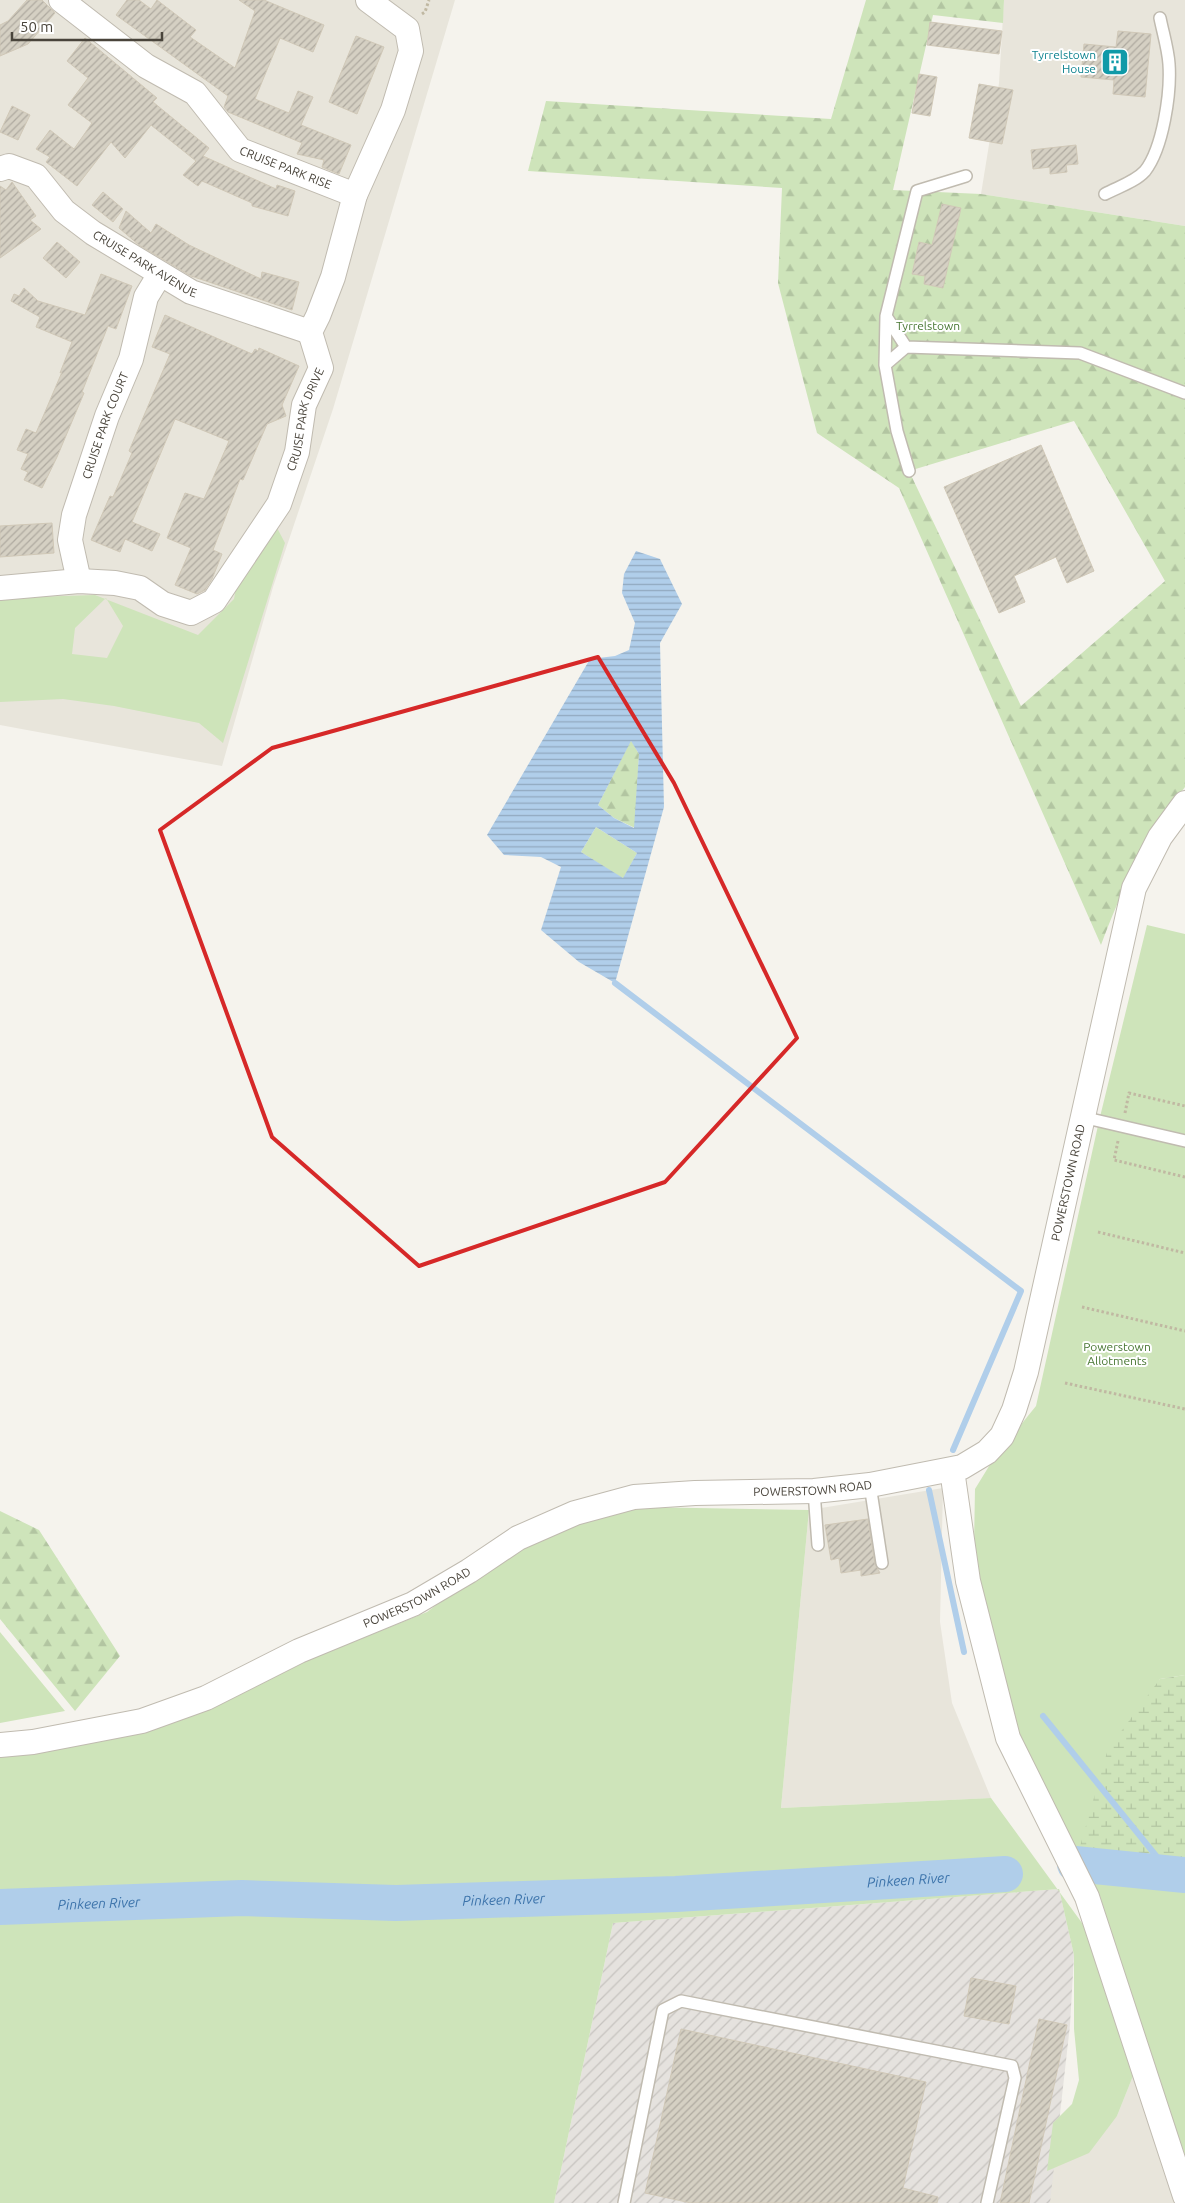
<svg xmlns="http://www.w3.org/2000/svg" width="1185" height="2203" font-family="Ubuntu,sans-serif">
	<defs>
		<pattern id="industrial-furrows" width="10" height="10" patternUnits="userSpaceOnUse" patternTransform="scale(1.25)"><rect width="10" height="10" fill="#e5e2de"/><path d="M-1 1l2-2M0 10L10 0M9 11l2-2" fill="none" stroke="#c6c3bf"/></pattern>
		<pattern id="forest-firs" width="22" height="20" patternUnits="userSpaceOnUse" patternTransform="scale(1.25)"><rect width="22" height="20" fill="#cee4ba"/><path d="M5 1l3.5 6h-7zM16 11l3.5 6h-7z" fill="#b2c5a1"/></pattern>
		<pattern id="wetland-marsh" width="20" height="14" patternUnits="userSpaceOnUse" patternTransform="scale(1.25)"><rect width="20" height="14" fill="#cee4ba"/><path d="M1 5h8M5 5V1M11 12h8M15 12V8" fill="none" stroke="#b2c5a1"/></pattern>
		<pattern id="water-rules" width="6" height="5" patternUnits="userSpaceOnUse" patternTransform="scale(1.25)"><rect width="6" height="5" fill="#b0ceea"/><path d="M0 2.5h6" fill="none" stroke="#91a9bf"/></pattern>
		<pattern id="building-hatch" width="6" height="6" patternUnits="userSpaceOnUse" patternTransform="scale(1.25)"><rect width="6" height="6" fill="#d5d0c3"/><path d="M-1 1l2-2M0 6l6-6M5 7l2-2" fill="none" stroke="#afaaa0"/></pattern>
	</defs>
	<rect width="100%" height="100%" fill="#f5f3ed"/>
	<path fill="#e8e5db" d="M0 0H455L333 409 273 587 222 766 0 725Z
		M1004 0H1185V226L981 194 999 83Z
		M943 1488 940 1622 952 1703 991 1798 781 1808 809 1510Z
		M1137 2066 1185 2203H1040L1047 2171 1117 2116Z"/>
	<path fill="url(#industrial-furrows)" d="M1059 1889 1074 1955 1070 2025 1050 2203H554L613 1923Z"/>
	<path fill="#cee4ba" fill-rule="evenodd" d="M275 524 285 543 223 743 199 723 114 706 63 699 0 702V598L95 595 198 635 234 599 236 588ZM106 598 123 626 107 658 72 654 75 628Z
		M596 827 637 853 623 879 581 852Z
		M1147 925 1185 934V1675L1160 1679 1076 1864 1185 1875V2156L1135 2015 1100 1896 1075 1864 1013 1733 981 1613 974 1545 975 1489 994 1458 1036 1406 1099 1121Z
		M641 1507 809 1510 781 1808 991 1798 1106 1956 1137 2066 1117 2116 1089 2153 1047 2171 1053 2123 1072 2104 1079 2080 1074 2029V1955L1059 1889 613 1923 554 2203H0V1753L144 1727 427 1612 521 1541 586 1516Z
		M0 1632 65 1711 0 1723Z"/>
	<path fill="url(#forest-firs)" fill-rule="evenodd" d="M866 0H1004L1003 23 933 15 893 190 981 194 1185 226V787C1147 834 1122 889 1101 945L899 488 817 433 778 283 782 188 528 171 546 101 831 119ZM1074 421 1165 581 1021 706 909 471Z
		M631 740 639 754 635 828 614 818 598 805Z
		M0 1511 39 1530 120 1656 75 1711 0 1619Z"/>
	<path fill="url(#wetland-marsh)" d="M1185 1675V1875L1075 1864 1108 1749 1160 1679Z"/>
	<path fill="url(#water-rules)" fill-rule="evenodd" d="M636 551 660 559 682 604 660 643 664 807 615 983 579 962 541 930 561 867 541 857 504 855 487 835 590 659 615 656 629 650 635 623 622 593 624 574ZM631 741 639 754 634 828 614 818 598 805ZM596 827 637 853 623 878 581 852Z"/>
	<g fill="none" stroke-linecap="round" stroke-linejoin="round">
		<path stroke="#b0ceea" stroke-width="6" d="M615 983 1021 1291 953 1450
			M929 1490 964 1652
			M1043 1716 1170 1873"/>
		<g stroke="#b0ceea" stroke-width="36">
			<path d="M1075 1864 1185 1875"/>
			<path id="s1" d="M0 1907 242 1898 396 1903 676 1894 1005 1874"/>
		</g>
	</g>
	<path fill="url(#building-hatch)" stroke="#d0c8b7" d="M27 0H42L55 13 28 44 0 56V25L8 21Z
		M127 0H139L151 9 157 0 196 30 190 37 235 68 255 11 239 0H264L324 25 313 52 280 38 255 99 289 113 298 91 313 97 301 125 351 145 339 174 322 167 324 160 297 154 302 143 228 112 224 107 228 96 116 15Z
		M930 22 1002 31 999 54 927 45Z
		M1118 31 1151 34 1145 97 1113 94 1114 80 1081 77 1084 44 1116 47Z
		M356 36 384 47 357 114 329 102Z
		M85 38 157 98 153 102 209 148 203 156 276 189 277 185 295 191 288 216 252 206V203L202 181 198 186 183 175 196 161 151 125 125 158 111 142 77 186 46 162 50 157 36 149 50 130 74 149 92 123 68 105 88 78 67 61Z
		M919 74 937 77 930 116 912 113Z
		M979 84 1013 90 1002 144 969 138Z
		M12 106 30 115 18 140 0 132Z
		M1076 145 1078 164 1066 165 1067 172 1050 174V167L1033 169 1031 150Z
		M12 182 36 216 30 220 41 229 0 258V186L6 190Z
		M103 192 123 209 113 222 92 205Z
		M942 204 961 208 943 288 924 284 925 276 912 274 919 242 932 245Z
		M126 211 151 233 156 224 189 245 261 279 262 272 299 282 292 310 191 276 139 245 119 228Z
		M57 242 80 262 66 278 43 258Z
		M101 274 132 286 116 329 108 326 82 392 84 393 57 457 42 488 24 480 28 472 21 469 28 454 17 450 26 429 36 433 62 372 60 373 72 342 36 327 40 317 11 301 14 294 19 296 24 288 38 301 85 315Z
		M165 315 252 354 255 349 258 351 259 348 299 366 282 405 286 416 267 424 243 480 240 479 213 550 222 554 212 579 205 590 197 594 175 585 191 548 167 538 185 493 204 499 229 441 175 419 132 522 160 534 152 551 125 539 120 552 91 540 110 496 113 497 132 453 129 451 170 354 152 347Z
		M1041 445 1094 571 1067 583 1056 557 1014 576 1025 602 999 613 944 487Z
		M52 523 54 553 0 557V526Z
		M868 1519 875 1564 880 1573 861 1576V1570L841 1573 839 1558 831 1560 825 1525Z
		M971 1978 1016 1986 1009 2024 964 2016Z
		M1039 2019 1067 2025 1029 2203H1000Z
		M681 2029 926 2082 903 2188 938 2197 937 2203H691L645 2193Z"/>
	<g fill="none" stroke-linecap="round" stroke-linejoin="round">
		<g stroke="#c0bbb0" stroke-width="14">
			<path id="service" d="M1105 194C1118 187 1135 182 1145 171 1163 148 1171 93 1169 64 1168 49 1163 33 1160 18
				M906 347 886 316 917 191 966 176
				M885 365 886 316
				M909 471 897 431 885 365 906 347 1080 353 1185 393
				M1082 1117 1185 1141
				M870 1485 882 1563
				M814 1491 818 1545
				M624 2203 663 2010 681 2001 1012 2066 1015 2078 987 2203"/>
		</g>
		<g stroke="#c0bbb0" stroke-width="26">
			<g id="minor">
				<path id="s2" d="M61 0 146 66 195 93 240 150 355 195"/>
				<path id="s3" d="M0 169 9 166 36 176 64 211 93 233 191 292 310 332"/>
				<path id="s4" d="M79 581 70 540 74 515 107 416 131 359 146 297 160 274"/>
				<path id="s5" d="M0 588 79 581 115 583 140 588 163 604 191 613 214 601 279 504 297 452 304 405 321 368 310 332 318 316 333 277 355 195 393 110 411 51 407 29 368 0"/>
				<path d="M952 1470 968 1581 1008 1738 1087 1897 1185 2196"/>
				<path id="s6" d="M0 1745 33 1742 142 1721 206 1698 299 1651 413 1604 469 1571 518 1538 575 1513 634 1497 695 1493 814 1491 870 1485 962 1467 987 1452 1002 1436 1014 1410 1026 1372 1134 888 1160 837 1185 803"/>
			</g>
		</g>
		<path stroke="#c0b8a2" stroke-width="3" stroke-dasharray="2.5 2.5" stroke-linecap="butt" d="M422 14 425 12 429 0
			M1125 1113 1129 1093 1185 1106
			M1118 1141 1114 1160 1185 1177
			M1098 1232 1185 1253
			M1082 1307 1185 1331
			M1065 1383 1185 1409"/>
		<use href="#service" stroke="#fff" stroke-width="11"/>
		<use href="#minor" stroke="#fff" stroke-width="24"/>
	</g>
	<path fill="none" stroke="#d62828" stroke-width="4" stroke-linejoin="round" d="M598 657 674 783 797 1038 665 1182 419 1266 272 1137 160 830 272 748Z"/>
	<defs>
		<g id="building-square" transform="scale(1.4375)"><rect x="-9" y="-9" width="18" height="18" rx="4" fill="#0f9aa8" stroke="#fff"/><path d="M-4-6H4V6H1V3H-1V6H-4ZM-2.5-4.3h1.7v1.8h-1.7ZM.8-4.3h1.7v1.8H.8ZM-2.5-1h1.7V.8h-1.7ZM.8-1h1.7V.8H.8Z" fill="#fff"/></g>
	</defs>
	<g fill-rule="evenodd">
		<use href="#building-square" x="1115" y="62"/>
	</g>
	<g text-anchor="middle" stroke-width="4" stroke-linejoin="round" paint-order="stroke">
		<g font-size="12" fill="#0d838f" stroke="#fff" text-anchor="end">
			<text x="1096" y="59">Tyrrelstown<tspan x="1096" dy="14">House</tspan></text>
		</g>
		<g font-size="12" fill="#49443b" stroke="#fff">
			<text dy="4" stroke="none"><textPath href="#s2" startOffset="285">CRUISE PARK RISE</textPath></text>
			<text dy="4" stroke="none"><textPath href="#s3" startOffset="180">CRUISE PARK AVENUE</textPath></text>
			<text dy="4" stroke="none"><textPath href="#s5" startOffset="430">CRUISE PARK DRIVE</textPath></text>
			<text dy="4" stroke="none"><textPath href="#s4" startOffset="162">CRUISE PARK COURT</textPath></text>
			<text dy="4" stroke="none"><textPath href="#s6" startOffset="1331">POWERSTOWN ROAD</textPath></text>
			<text dy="4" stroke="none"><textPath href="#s6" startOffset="866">POWERSTOWN ROAD</textPath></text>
			<text dy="4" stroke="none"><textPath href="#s6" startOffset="446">POWERSTOWN ROAD</textPath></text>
		</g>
		<g font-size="12" fill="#477632" stroke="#fff">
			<text x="928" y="330">Tyrrelstown</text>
			<text x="1117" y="1351">Powerstown<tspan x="1117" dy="14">Allotments</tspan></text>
		</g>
		<g font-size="14" font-style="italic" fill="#3d74ab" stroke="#fff">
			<text dy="5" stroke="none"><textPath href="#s1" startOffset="909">Pinkeen River</textPath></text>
			<text dy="5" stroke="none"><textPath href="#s1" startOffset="504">Pinkeen River</textPath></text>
			<text dy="5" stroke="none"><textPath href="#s1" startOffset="99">Pinkeen River</textPath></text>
		</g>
	</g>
	<path d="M12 32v8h150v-8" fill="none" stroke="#49443b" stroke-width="2.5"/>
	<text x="20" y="32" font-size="15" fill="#49443b" stroke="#ffffff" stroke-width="4" paint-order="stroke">50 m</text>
</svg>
